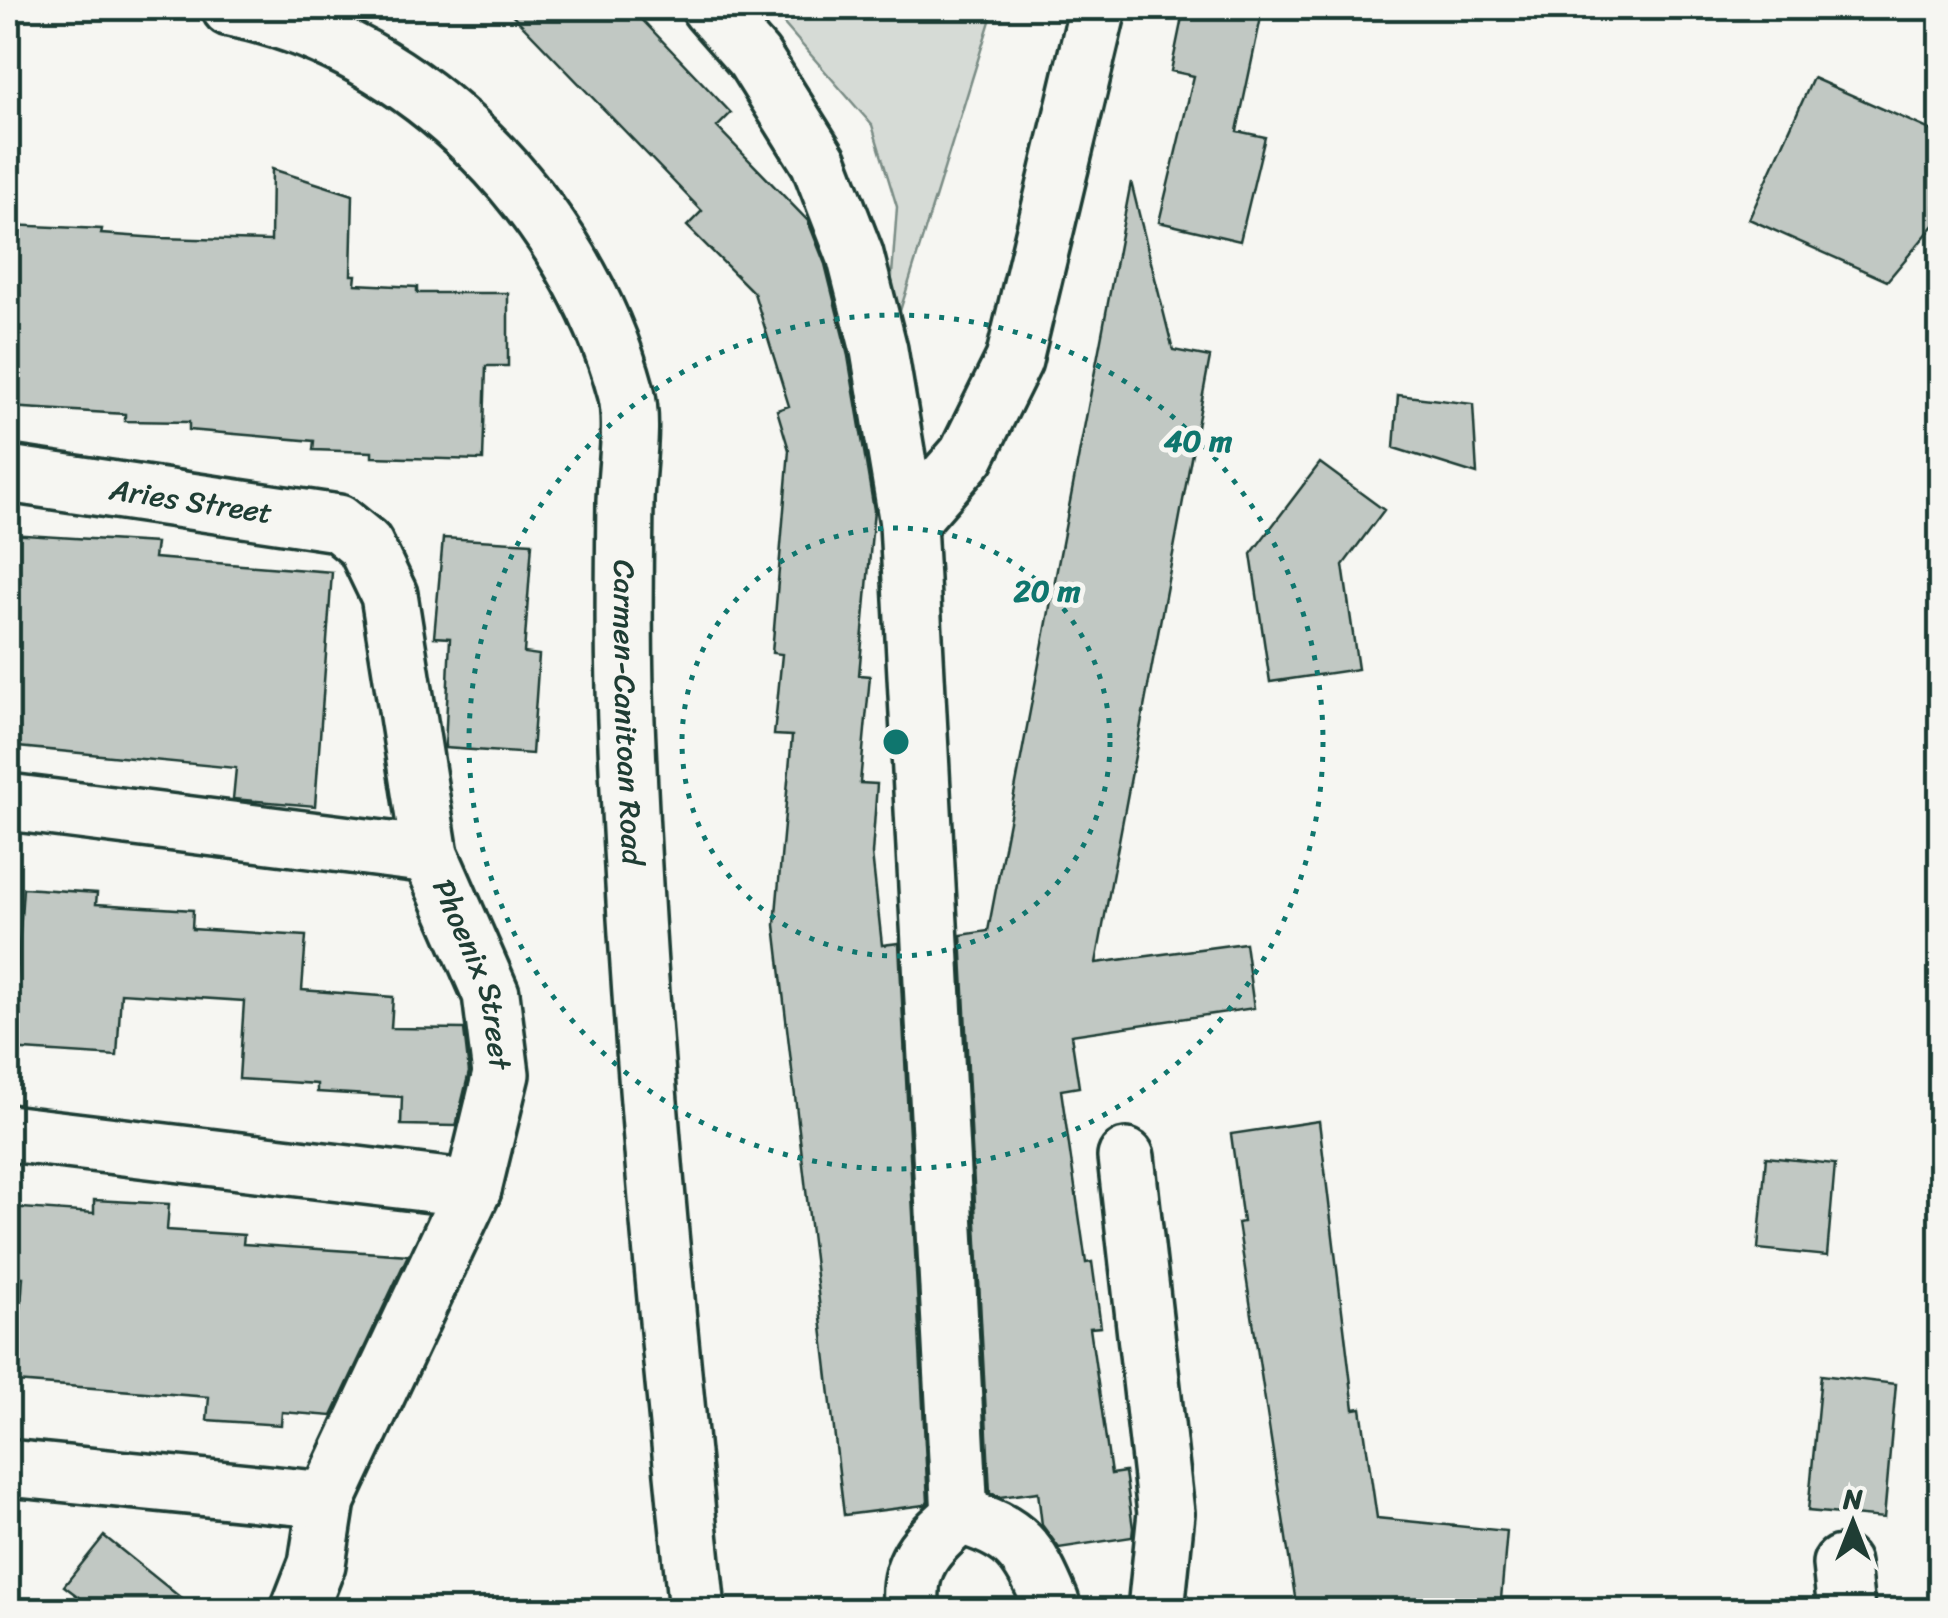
<svg xmlns="http://www.w3.org/2000/svg" width="1948" height="1618" font-family="Sriracha,sans-serif">
	<rect width="100%" height="100%" fill="#f6f6f2"/>
	<filter id="ink" filterUnits="userSpaceOnUse"><feTurbulence type="fractalNoise" baseFrequency=".01" numOctaves="2"/><feDisplacementMap in="SourceGraphic" scale="20" xChannelSelector="R" yChannelSelector="G"/><feConvolveMatrix kernelMatrix="1 2 1 2 8 2 1 2 1" color-interpolation-filters="sRGB"/></filter>
	<g filter="url(#ink)">
		<path fill="#d6dbd6" stroke="#7a8c85" stroke-width="2.5" d="M770 8H994L886 356 897 207 872 125Z"/>
		<path fill="#c1c8c3" stroke="#1f3d34" stroke-width="2.5" d="M506 8H631L731 113 717 127 808 221 825 264 848 356 874 510 859 675 870 676 860 783 877 784 872 854 882 945 899 943 928 1502 924 1505 844 1515 775 925 792 736 774 735 782 654 772 653 789 450 777 410 789 406 754 293 687 226 702 211Z
			M1184 8H1263L1237 131 1265 137 1240 241 1159 222 1194 76 1171 71Z
			M1813 78 1935 132V224L1887 281 1749 219Z
			M272 169 353 195 351 275H356L355 284 417 287V293H508V366H486L483 460 372 457V452L313 450 314 441 189 430V422L125 421V414L8 407V225L102 229 101 234 159 238 271 241Z
			M1131 182 1173 350 1210 357 1096 963 1245 943 1254 1008 1071 1035 1079 1087 1061 1090 1086 1263 1092 1262 1101 1327 1090 1328 1111 1474 1125 1472 1133 1528 1132 1537 1059 1548 1042 1525 1038 1492 1000 1497 990 1493 961 935 988 931Z
			M1398 395 1473 404 1477 474 1394 448Z
			M1320 463 1384 510 1343 565 1358 669 1270 682 1251 554Z
			M8 534 156 543 154 558 332 572 315 806 233 799 236 768 8 746Z
			M443 538 532 543 524 653 539 655 532 754 445 748 450 638 434 637Z
			M23 888 97 893 96 904 193 910 192 929 306 936 302 990 393 997 391 1028 464 1029 469 1072 456 1126 401 1125 402 1097 317 1092V1084L239 1079 244 1001 121 993 117 1056 8 1049V990L16 991Z
			M1319 1121 1354 1409 1361 1408 1377 1518 1507 1531 1500 1610H1297L1238 1223 1243 1222 1231 1134Z
			M1766 1157 1835 1164 1827 1256 1758 1249Z
			M94 1200 169 1204 167 1230 244 1235 243 1244 408 1255 332 1416 282 1412 281 1425 207 1420 209 1397 16 1382 23 1277 8 1276V1207L94 1213Z
			M1821 1375 1896 1384 1884 1518 1808 1511Z
			M104 1536 196 1610H96L64 1586Z"/>
		<g fill="none" stroke-linecap="round" stroke-linejoin="round">
			<g stroke="#1f3d34" stroke-width="62">
				<g id="street">
					<path d="M710 8 754 58 819 162 855 255 879 350 908 523 960 1516"/>
					<path id="s1" d="M8 474 338 523 365 545 389 595 430 855 491 994 501 1074 473 1189 327 1500 317 1564 299 1610"/>
					<path d="M908 523 967 455 1014 360 1098 8"/>
					<path d="M8 802 430 855"/>
					<path d="M8 1133 473 1189"/>
					<path d="M1126 1157 1166 1513 1156 1610"/>
					<path d="M8 1468 327 1500"/>
					<path d="M960 1516C1017 1532 1029 1550 1051 1603L1048 1610"/>
					<path d="M1841 1564 1846 1610"/>
					<path d="M912 1610C905 1566 927 1543 960 1516"/>
				</g>
			</g>
			<g stroke="#1f3d34" stroke-width="62">
				<g id="secondary">
					<path id="s2" d="M230 8C417 43 577 211 626 392 634 424 626 468 625 501 624 582 623 663 627 745 639 1034 667 1323 697 1610"/>
				</g>
			</g>
			<use href="#street" stroke="#f6f6f2" stroke-width="55"/>
			<use href="#secondary" stroke="#f6f6f2" stroke-width="55"/>
		</g>
	</g>
	<g fill="none" stroke="#0f766e" stroke-width="5" stroke-dasharray="5 10">
		<circle cx="896" cy="742" r="214"/>
		<circle cx="896" cy="742" r="427"/>
	</g>
	<g text-anchor="middle" stroke-width="10" stroke-linejoin="round" paint-order="stroke">
		<g font-size="30" fill="#1f3d34" stroke="#f6f6f2">
			<text dy="10" stroke="none"><textPath href="#s1" startOffset="185">Aries Street</textPath></text>
			<text dy="10" stroke="none"><textPath href="#s2" startOffset="900">Carmen-Canitoan Road</textPath></text>
			<text dy="10" stroke="none"><textPath href="#s1" startOffset="815">Phoenix Street</textPath></text>
		</g>
	</g>
	<circle cx="896" cy="742" r="15" fill="#0f766e" stroke="#f6f6f2" stroke-width="5"/>
	<g font-size="30" text-anchor="middle" font-weight="bold" fill="#0f766e" stroke="#f6f6f2" stroke-width="10" stroke-linejoin="round" paint-order="stroke">
		<text x="1198" y="451">40 m</text>
		<text x="1047" y="601">20 m</text>
	</g>
	<rect width="1948" height="1618" fill="none" stroke="#f6f6f2" stroke-width="40"/>
	<rect x="20" y="20" width="1908" height="1578" fill="none" stroke="#1f3d34" stroke-width="4" filter="url(#ink)"/>
	<g transform="translate(1853 1523)" stroke="#f6f6f2" stroke-width="8" paint-order="stroke">
	<path d="M0-8L18 38L0 25L-18 38Z" fill="#1f3d34"/>
	<text y="-15" font-size="28" font-weight="bold" text-anchor="middle" fill="#1f3d34">N</text>
	</g>
</svg>
